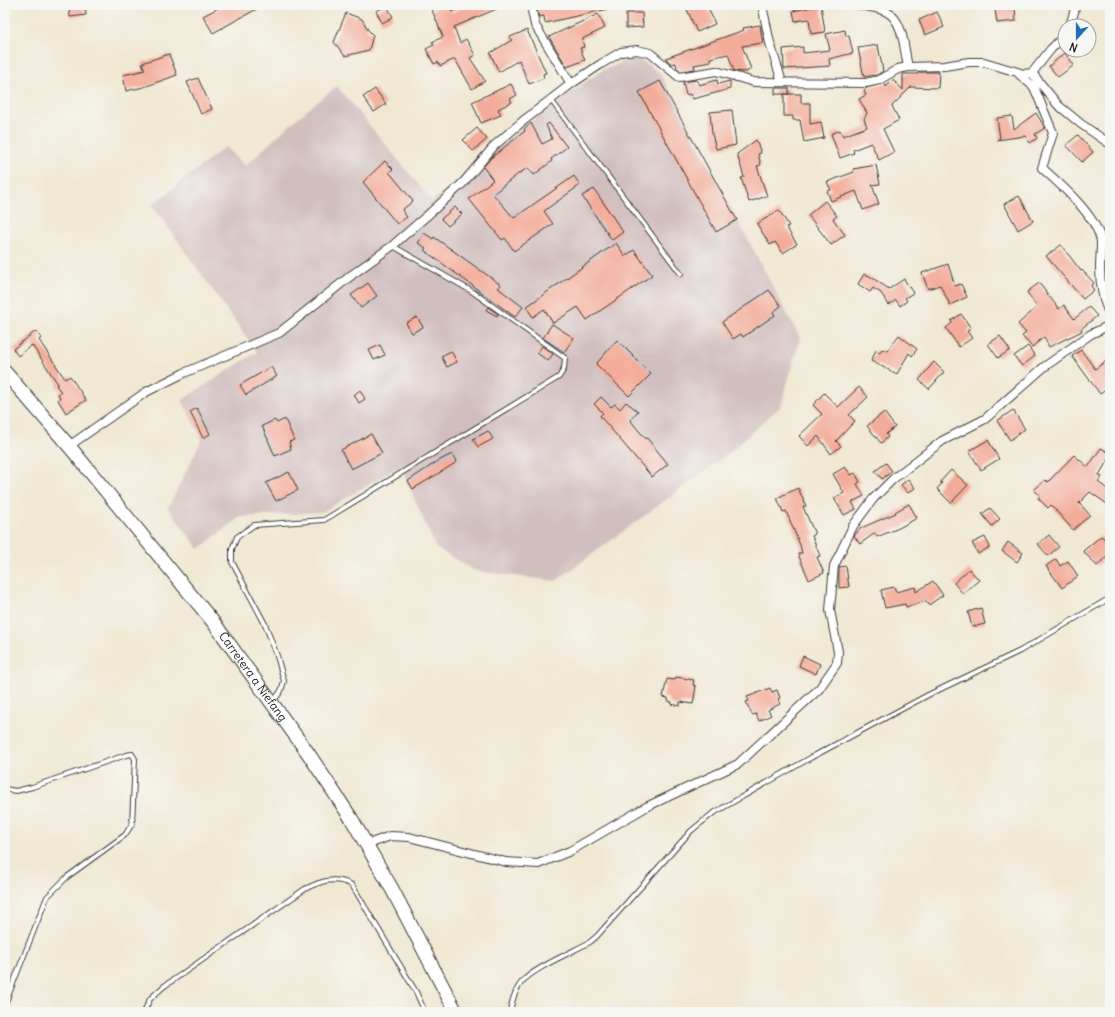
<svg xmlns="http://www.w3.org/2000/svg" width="1115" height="1017" font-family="Delius,sans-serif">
	<rect width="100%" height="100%" fill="#f6f6f2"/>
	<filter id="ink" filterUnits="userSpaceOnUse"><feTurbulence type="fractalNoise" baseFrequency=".025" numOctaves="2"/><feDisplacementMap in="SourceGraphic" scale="8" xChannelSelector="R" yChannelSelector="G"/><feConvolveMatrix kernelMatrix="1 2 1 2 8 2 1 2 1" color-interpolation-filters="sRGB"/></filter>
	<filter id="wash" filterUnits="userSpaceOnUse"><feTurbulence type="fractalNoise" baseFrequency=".012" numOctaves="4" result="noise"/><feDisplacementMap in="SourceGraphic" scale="16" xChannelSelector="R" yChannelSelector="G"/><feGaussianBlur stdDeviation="0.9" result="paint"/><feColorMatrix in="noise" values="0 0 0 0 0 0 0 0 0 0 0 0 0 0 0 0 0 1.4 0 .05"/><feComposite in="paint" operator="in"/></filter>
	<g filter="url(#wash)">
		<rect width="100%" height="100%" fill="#f0e8d3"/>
		<path fill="#d1bfbf" d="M636 57 660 73 800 338 781 406 729 453 556 581 475 571 436 548 400 466 322 512 240 517 199 549 168 508 202 439 182 400 257 352 152 205 225 147 245 166 296 119 337 86 432 201 541 113 603 70Z"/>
		<g id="blocks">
			<path fill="#f4ac9a" d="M69 5H85L86 15 70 17Z
				M224 5H264L213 33 203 16Z
				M444 5H449L452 12 469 5H506L454 27 460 43 466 39 475 55 470 58 485 81 472 89 455 59 440 66 438 62 434 64 426 49 434 45 432 42 443 37 432 10Z
				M536 5H613V8L545 23 544 16 539 17Z
				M685 5H707L715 24 697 32Z
				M821 5 825 32 811 34 809 19 795 21 793 11Z
				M387 6 393 17 382 23 376 11Z
				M1015 7 1016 21 997 23 995 9Z
				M937 12 944 27 925 35 919 20Z
				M346 13 362 19 368 30 373 35 369 50 345 56 334 42Z
				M626 13H642L643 27 626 28Z
				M598 14 605 28 582 39 584 47 580 48 585 60 567 67 549 37Z
				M760 25 763 43 742 46 751 69 746 72 734 71 728 54 710 58 711 62 694 65 695 69 681 71 677 68 676 63 672 64 667 60 666 58 744 30 743 28Z
				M527 30 546 73 543 74 544 78 529 84 519 60 499 72 490 53 512 40 510 37Z
				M845 30 846 36H849L853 53 829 59 830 66 784 69 783 49 803 47V53L830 50 826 34Z
				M878 45 883 71 877 75 864 77 858 48Z
				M1065 53 1074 65 1058 77 1049 66Z
				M169 54 177 75 144 87 126 91 123 75 145 70 142 63Z
				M918 72H939L938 88 911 87 892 106 899 120 883 129 894 152 879 160 871 143 853 150 854 153 840 158 831 134 840 130 843 136 867 127 864 119 867 113 859 99 866 95 864 91 866 88 885 83 886 87 893 80 903 90V74H918Z
				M198 78 212 109 201 114 187 82Z
				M697 80 699 85 717 80 718 84 730 81V89L693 99 690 94 686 95 683 82Z
				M660 81 737 220 716 232 639 92Z
				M511 84 517 95 510 99 512 102 498 109 501 115 481 123 472 102Z
				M775 88H789V94H775Z
				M375 89 386 104 374 112 363 97Z
				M784 94H801V103H810V124L821 122 824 138 804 142 800 120H793V116H784Z
				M732 110 736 145 716 149 712 134 710 112Z
				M1036 113 1045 128 1035 134 1037 138 1030 143 1025 136 997 140 1000 138 997 118 1012 116 1014 129Z
				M531 123 542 144 552 139 546 125 549 123 567 147 551 159 552 161 534 175 528 168 518 174 493 194 514 218 574 176 580 185 544 211 553 224 514 251 505 238 502 240 469 199 493 180 483 167 492 157 525 131 524 129Z
				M477 128 487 139 473 151 463 140Z
				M1078 135 1093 152 1082 162 1066 145Z
				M756 140 761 153 758 154 761 165 757 166 767 196 749 202 741 178 744 177 737 154Z
				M385 161 393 169 389 172 413 201 402 210 407 217 397 224 363 182Z
				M876 165 880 184 872 185 879 204 863 210 856 191 831 201 827 191 831 190 827 182 854 172 853 169Z
				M594 189 623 232 612 240 582 196Z
				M1019 196 1033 221 1018 230 1004 204Z
				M825 201 837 216 833 219 845 235 831 245 808 215Z
				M455 207 462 214 448 226 441 219Z
				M779 210 789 226 786 227 797 244 783 253 775 242 770 245 757 224Z
				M424 233 433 239 434 237 501 285 498 288 523 307 515 317 424 250 426 248 418 243Z
				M616 243 625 256 634 250 652 275 587 320 578 307 553 323 544 309 533 317 526 307Z
				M1061 245 1081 271 1082 270 1094 283 1091 286 1094 290 1083 299 1046 256Z
				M948 264 955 286 961 284 967 297 950 305 940 285 928 289 922 273Z
				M864 274 867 276 868 275 889 289 904 279 913 293 905 298 907 301 900 306 896 300 889 305 881 293 873 288 870 292 858 284Z
				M368 283 377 296 361 308 351 295Z
				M1039 283 1059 309 1064 305 1074 319 1089 307 1097 316 1081 329 1082 331 1049 347 1044 337 1032 347 1022 336 1026 333 1018 324 1037 307 1027 292Z
				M769 290 781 306 773 312 775 315 743 337 741 334 733 339 722 322Z
				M488 307 498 314 497 316 486 310Z
				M961 314 971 328 967 331 972 338 959 347 946 328 952 323 951 321Z
				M417 317 423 327 412 333 406 323Z
				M552 324 574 338 564 352 543 338Z
				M36 331 41 338 39 340 65 379 70 376 86 400 66 413 58 400 60 398 58 394 61 392 56 385 58 384 32 345 18 356 13 349Z
				M899 335 917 349 912 356 909 353 897 374 871 361 876 350 880 353 882 349 887 351Z
				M1000 336 1010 350 998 358 988 344Z
				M617 340 651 374 629 396 596 364Z
				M380 345 385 355 374 360 369 350Z
				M542 346 553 354 548 361 537 353Z
				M1028 346 1035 356 1022 366 1014 356Z
				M1081 350 1095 369 1106 361 1110 367V387L1100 394 1072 356Z
				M451 351 457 362 447 367 441 356Z
				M934 362 944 372 929 389 919 380Z
				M271 367 277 376 246 395 240 385Z
				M859 387 868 397 849 415 855 421 836 441 841 446 831 454 818 436 808 446 799 436 822 414 813 405 824 393 838 407Z
				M360 390 365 399 359 403 354 395Z
				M601 397 611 407 615 404 620 409 626 402 638 411 630 420 645 438H647L668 464 652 477 600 416 603 413 594 404Z
				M197 408 210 434 203 438 190 412Z
				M1013 410 1025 429 1010 440 997 421Z
				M884 412 895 427 886 434 888 437 881 443 867 426Z
				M285 419 294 440 289 442 291 449 275 456 262 426 275 420 277 423Z
				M488 431 493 439 478 447 473 439Z
				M371 434 382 453 351 469 341 450Z
				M988 440 999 459 981 470 969 451Z
				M1101 448 1110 453V456L1099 475 1102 477 1098 482 1110 491V506L1090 492 1079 503 1090 515 1073 530 1051 505 1048 508 1038 498 1041 496 1034 490 1045 480 1048 482 1074 455 1088 467Z
				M452 454 457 462 413 489 408 481 438 461Z
				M886 463 892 471 882 479 875 471Z
				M845 467 851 475 855 473 860 482 857 484 864 496 852 502 856 509 844 515 834 498 844 493 833 474Z
				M951 470 968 485 951 503 937 489 942 483 940 482Z
				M289 472 298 490 276 501 266 483Z
				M908 479 915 488 908 493 901 485Z
				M798 488 806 506 803 507 815 534 812 536 820 556 817 557 824 573 809 580 798 554 802 553 800 545 786 511 783 512 777 498Z
				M909 504 917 518 899 528 877 537 875 533 860 544 854 536 861 528 896 513 895 512Z
				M990 508 1000 519 992 526 982 514Z
				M1049 535 1059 547 1048 556 1038 544Z
				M1101 536 1104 539 1110 536V554L1097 566 1083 551Z
				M985 537 990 547 978 554 972 543Z
				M1008 542 1023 553 1017 562 1002 551Z
				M1056 559 1060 566 1068 561 1078 576 1062 588 1046 566Z
				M846 566 849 587 839 588V567Z
				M969 569 979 580 963 594 954 583Z
				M933 581 943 595 929 605 926 601 906 607 905 604 885 608 881 590 894 587 896 592 915 587 916 592Z
				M981 608 985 624 972 627 968 612Z
				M803 656 820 664 816 674 799 666Z
				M676 677 694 680 693 685 696 686 693 704 680 702V706L671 704 672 702 668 701V698L663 697 667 679 675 680Z
				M770 688 772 692 777 690 780 698 778 699 780 704 768 710 771 715 759 721 756 714 752 715 746 702 749 701 747 697Z"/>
		</g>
	</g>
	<g filter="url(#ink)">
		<use href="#blocks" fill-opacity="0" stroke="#3c3b37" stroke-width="1"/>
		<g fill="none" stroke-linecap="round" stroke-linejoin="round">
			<g stroke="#3c3b37" stroke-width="6">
				<path id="lane" d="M551 100 681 274
					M273 702 281 691 284 681 277 656 265 624 232 562V549L237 537 254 525 324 520 559 377 564 369 565 358 473 292 393 246
					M5 789 16 791 32 787 126 755 132 754 135 759 132 824 125 835 67 877 47 897 5 1004
					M144 1012 150 999 163 987 305 889C321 881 335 876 352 885L416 992 425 1012
					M510 1012C512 1002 514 992 521 983 532 969 572 952 590 942L597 936 691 831 712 814 812 757 928 695 1020 651 1110 598"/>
			</g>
			<g stroke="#3c3b37" stroke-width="10">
				<path id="street" d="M762 5 770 43 782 82
					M860 5C869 7 879 8 887 12 904 21 904 50 908 67
					M531 6 535 25 571 84
					M1070 26 1076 5
					M1032 73 1058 105 1081 124 1110 144
					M1019 74 1034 87 1053 133 1042 168C1060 184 1098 217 1101 242 1101 251 1100 260 1100 269 1100 283 1103 302 1110 314
					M69 446 146 392 184 373 279 333 353 274 392 246 430 213 463 183 495 145 523 121 571 84 601 64 621 52 637 50 650 53 679 77 716 71 754 82 866 83 879 80 898 69 908 67 944 66 969 62H984L1024 74 1032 73 1051 49 1065 35
					M366 845 390 836 409 837 506 862 538 864 570 851 646 807 738 764 819 689 837 663 838 652 830 610 834 566 853 526 873 499 893 479 942 441 985 419 1044 367 1091 334 1110 325"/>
			</g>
			<g stroke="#3c3b37" stroke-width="15">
				<g id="primary">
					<path id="s1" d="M5 372 69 446 214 623 308 753 351 818 392 889 456 1012"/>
				</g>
			</g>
			<use href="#lane" stroke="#fff" stroke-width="4"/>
			<use href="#street" stroke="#fff" stroke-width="8"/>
			<use href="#primary" stroke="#fff" stroke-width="13"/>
		</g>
	</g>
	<g text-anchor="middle" stroke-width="3" stroke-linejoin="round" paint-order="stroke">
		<g font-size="12" fill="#1c1c1c" stroke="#f6f6f2">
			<text dy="4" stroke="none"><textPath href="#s1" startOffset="393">Carretera a Niefang</textPath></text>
		</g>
	</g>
	<rect width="1115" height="1017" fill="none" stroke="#f6f6f2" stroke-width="20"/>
	<g transform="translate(1077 38) rotate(201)"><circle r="19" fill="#f6f6f2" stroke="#9f9f9c"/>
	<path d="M0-3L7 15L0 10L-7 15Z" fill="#1f6fb2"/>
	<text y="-6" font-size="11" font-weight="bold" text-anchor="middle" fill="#1c1c1c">N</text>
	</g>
</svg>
